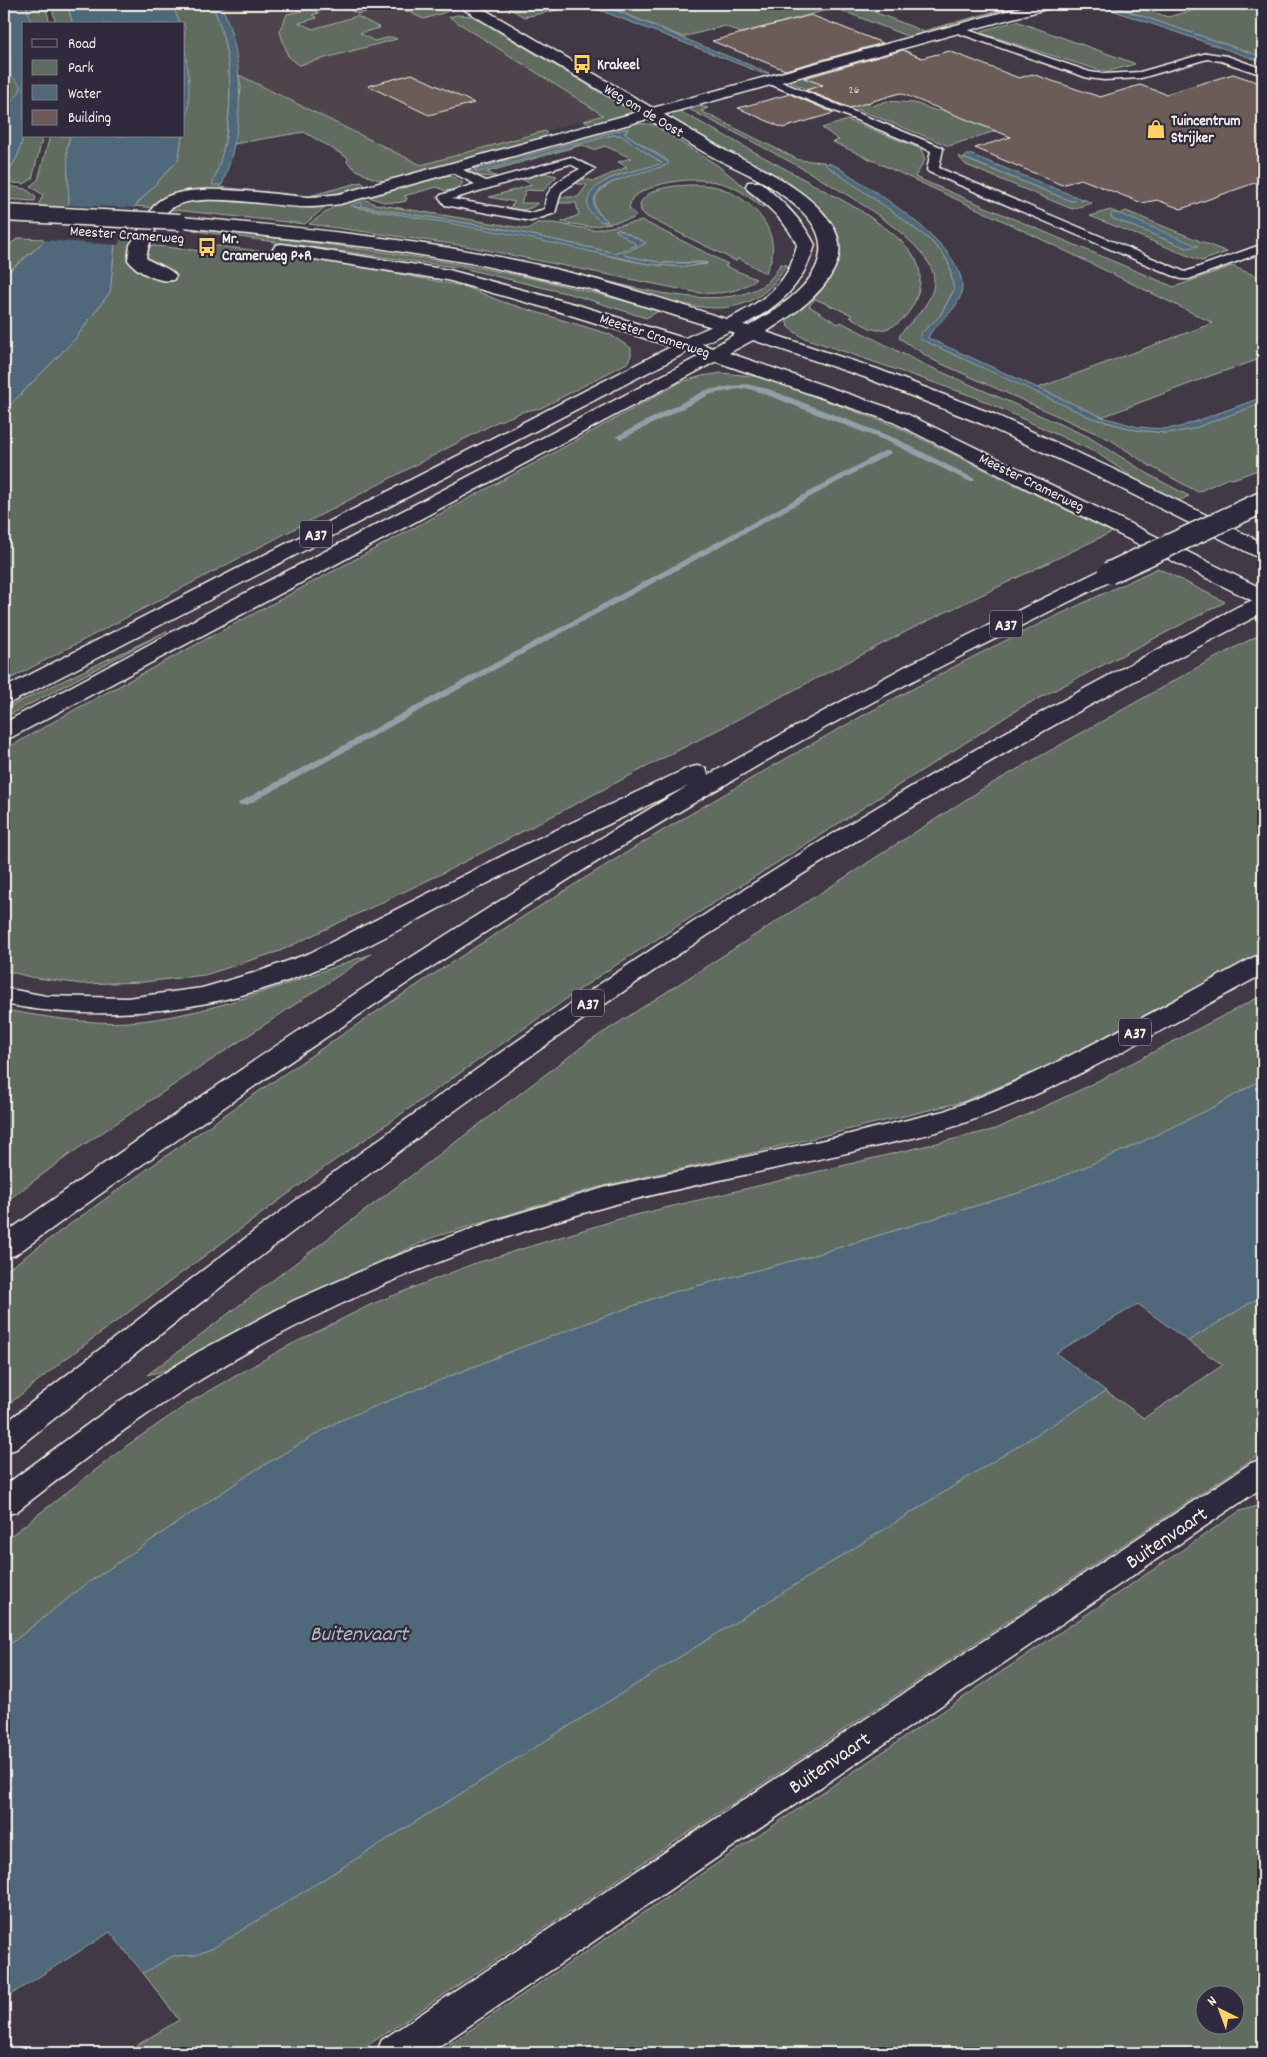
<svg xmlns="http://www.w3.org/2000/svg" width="1267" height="2057" font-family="Dekko,sans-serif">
	<rect width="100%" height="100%" fill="#413945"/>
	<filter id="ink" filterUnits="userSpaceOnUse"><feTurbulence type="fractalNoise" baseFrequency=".02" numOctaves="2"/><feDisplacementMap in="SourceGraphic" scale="10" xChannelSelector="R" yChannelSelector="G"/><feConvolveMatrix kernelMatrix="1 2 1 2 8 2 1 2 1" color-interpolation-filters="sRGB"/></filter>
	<g filter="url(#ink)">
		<path fill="#4e444b" d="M221 4H427L603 115 421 165 239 75 233 40Z"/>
		<path fill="#616c61" stroke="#aaaea4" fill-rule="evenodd" d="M26 4H45L50 24H31Z
			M51 4H67L73 24H56Z
			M172 4H212C228 41 233 81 228 122 225 144 219 164 219 187L309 196 361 182 368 188 325 199 234 193 155 208 135 206 178 160 188 103 184 24H180Z
			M353 4H451L458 8 424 19 393 5 358 14 342 6Z
			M502 4H586L524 17Z
			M600 4H854L923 31 1008 8 1015 10 912 38 835 8 741 33 725 26 683 37Z
			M1106 4H1128L1168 17 1213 5 1225 9 1242 4 1263 7V57Z
			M312 9 319 13 312 15 317 18 299 23 313 29 357 16 380 28 360 33 374 41 392 37 397 39 299 65 288 56 280 32 287 14Z
			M457 15 472 16 631 111 626 117 594 126 584 121 603 115 449 17Z
			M1016 21 1131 62 1135 64 1110 71H1101L978 32Z
			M4 44 10 56V74L21 85 20 93 8 106 4 123Z
			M873 56 879 57 1033 119 949 146 792 83 790 80 819 71 828 72 832 90 872 106 887 101 915 103 937 111 964 102 838 69V66Z
			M239 75 421 165 545 131 547 133 539 141 389 182C374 180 358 173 347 162L348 158 304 132 234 144 241 88Z
			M695 105 708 108 701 111 799 160 824 162 826 165 889 209 930 240 944 255 949 264 954 290 940 316 919 336 1092 418 1136 430 1165 433 1189 430 1263 403V468L1233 479 1228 478 1198 492 1150 466 1111 440 933 360 899 338 901 333C914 318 935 301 934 279 932 225 733 133 685 107Z
			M678 110 860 210C879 224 907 240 917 262 928 287 908 330 878 330 870 330 858 321 850 317L852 315 815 299 809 306 838 324 841 322 921 363 1087 436 1155 478 1189 496 1178 501 1141 483 1097 453 975 397 802 337 788 327 786 319 835 244 784 183 671 118Z
			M848 120 921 149 925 160 915 177 1174 287 1232 266 1263 279V358L1210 376 1102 417 1038 388 1213 323 1014 226 833 142 839 140 822 128Z
			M630 122 654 125 717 165 769 206 762 207C755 202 747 195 740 191 711 173 658 178 632 198L629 208 636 216 632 219 590 227 561 222 579 215 576 203H559L560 197H578L587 185 572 183 578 178 594 181 627 167 618 162 631 158 605 146 593 150 582 145 487 172 497 177H495L479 176 465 169ZM628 130 624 133 668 161 665 166C644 170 563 189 608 221L605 222 600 221 587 204C597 171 637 173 662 163L620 135H612L475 171Z
			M24 134V136H43L32 179 24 184 4 182V175L8 173 18 155Z
			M50 136H70L67 148 69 203 65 210 37 208 43 195 30 186 38 180Z
			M958 156 1071 201 1083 199 1092 203 1072 209 966 165Z
			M442 173 449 175 463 183 458 188 446 191 437 187 404 196 407 198 406 201C392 205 380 202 367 196Z
			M544 173 557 176 543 191 526 190 521 203H538C530 211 518 211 508 209L515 202 489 197 532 185 522 179Z
			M4 185 25 189 36 196 35 201 4 199Z
			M689 185C701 185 713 185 723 189 757 202 787 239 765 273L738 258 736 261 647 217 641 211 640 204C648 187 673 186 689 185Z
			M193 198 331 202 305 224 165 209Z
			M362 198 375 204 528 229 537 223H554L593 230 643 221 728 264 725 266 756 279C738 293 720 294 699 293L466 246 309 224 343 200ZM363 203 360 206 508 230 615 253 637 245 618 229 646 243 623 253 626 256 663 263 705 262 707 264C656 273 603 253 554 242 488 228 421 218 354 207Z
			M1110 210 1120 214 1111 216 1112 218 1187 248 1120 214 1126 211 1227 252 1201 261 1090 216Z
			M195 229C353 246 506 265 659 311L646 318 574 295 462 268 203 232 193 230Z
			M118 236 137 238 145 260 146 245 202 251 210 245 323 259 466 287 503 302 609 334 631 348V356L627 363 541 408 525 411 497 422 4 682V411L75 339 110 292 115 243Z
			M19 238 47 239 4 275V248Z
			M780 264 787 265C752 324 701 310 645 294 620 287 595 281 571 274L573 273C621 283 754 328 780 264Z
			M722 373 761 377 895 426 1112 532 915 627 441 874 280 951 205 975 144 982 82 984 30 977 4 970V750L76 709 546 457 681 382 702 376Z
			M1158 568 1225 602 1020 708 602 974 311 1177 64 1360 4 1408V1272C306 1052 618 843 950 669 1018 633 1088 601 1158 568Z
			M167 631 4 718V709Z
			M1263 633V952L1055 1063 962 1102 752 1153 599 1187 434 1237 296 1300 174 1368 147 1375 587 1043 984 788 1207 662Z
			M371 954 73 1152 4 1203V1010C48 1017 95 1026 140 1021 221 1012 295 980 371 954Z
			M1263 995V1079L1212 1108 1129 1148 1038 1187 811 1256 663 1295 520 1348 339 1421 254 1471 85 1585 4 1649V1541L129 1444 192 1401 286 1347 372 1304 473 1264 619 1219 996 1129 1080 1090Z
			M1263 1295V1452L356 2053H124L179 2020 143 1973 173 1956 196 1955 213 1948 1106 1391 1144 1418 1223 1365 1188 1341Z
			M1263 1504V2053H436L1240 1511ZM1234 1994V2024H1204V1994Z"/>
		<path fill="#50687a" stroke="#929fa6" d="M4 4H26L31 24H24V134L18 155 8 173 4 175C4 154 0 128 7 108 11 99 20 97 21 86L10 74V56L4 44Z
			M67 4H172L180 24H73Z
			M212 4H221C246 61 245 127 222 185H212C235 127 237 62 212 4Z
			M584 4H600L769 73H762Z
			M1094 4H1106L1263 57V62Z
			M184 43C189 71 192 104 184 132Z
			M625 129H629L624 133 669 163C659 172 583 178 595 209 597 214 606 219 607 222L600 221 588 210C581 176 642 171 662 163L620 135H612L478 172 474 170Z
			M70 136H182L178 160 135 206 115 243 110 292 75 339 4 411V275C33 252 53 238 69 202L67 148Z
			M967 155H972L1084 200 1071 201 964 158Z
			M828 163 838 167C871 190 965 244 962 289 960 312 933 323 928 338L1102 417 1138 427 1163 429 1180 427 1263 397V403L1189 430 1165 433 1136 430 1092 418 920 339 921 333 940 316 954 290 949 264 944 255 930 240 889 209 824 164Z
			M361 202 363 203 360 206 508 230 615 253 637 245 615 230 618 229 646 243 623 253 626 256 663 263H708L685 267 649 264 505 233 351 206Z
			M1113 213 1120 214 1198 246 1187 248 1112 218 1111 214Z
			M1263 1079V1295L1188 1341 1138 1304 1056 1353 1106 1391 213 1948 196 1955 173 1956 143 1973 110 1932 4 1999V1649L85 1585 254 1471 339 1421 520 1348 663 1295 811 1256 1038 1187 1129 1148 1212 1108Z"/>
		<path fill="#413945" d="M65 205 137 208 118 245 43 240Z"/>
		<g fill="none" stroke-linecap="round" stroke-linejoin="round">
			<path fill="#929fa6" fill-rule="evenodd" d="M746 384 768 389 897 439 975 479 974 481H968L891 443 762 393 746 388 711 394 622 439 615 437 706 390Z
				M884 451H890L891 453 247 805H239L238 803Z"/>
		</g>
		<path fill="#6c5c59" stroke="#f4f1e8" d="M811 15 883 43 785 70 712 41Z
			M903 50 922 58 949 51 1019 78 1032 74 1100 97 1140 85 1166 94 1233 74 1263 84V180L1181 209 1157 200 1142 203 1081 179 1062 185 975 148 1011 137 900 93 850 108 806 90 823 85 804 78Z
			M412 74 474 103 429 115 368 86Z
			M790 94 834 113 783 128 738 108Z"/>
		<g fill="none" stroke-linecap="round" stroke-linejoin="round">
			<g stroke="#f4f1e8" stroke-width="3">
				<path id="service" d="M956 26 1090 72 1104 74 1140 72 1207 53 1227 56 1263 69V75L1221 61 1207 59 1141 78 1104 80 1088 78 952 31V27Z
					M769 77 941 147 943 149 939 168 1185 272 1263 244V252L1189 279H1181L929 172 927 170 931 151 765 82V78Z
					M571 157 595 169 561 192 555 213 531 221 445 205 439 197 441 195 475 184 447 170V166H455L486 181ZM570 164 580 169C564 177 543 188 545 209L531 213 452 199Z"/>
			</g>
			<g stroke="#f4f1e8" stroke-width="3">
				<path id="minor" d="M1032 4H1055L1053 7 340 204C330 205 319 207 309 207 276 208 194 188 169 210 158 220 148 245 146 258 155 265 170 267 176 276L173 280C159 283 137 272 128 260L130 245 153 207C175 176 275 196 308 197 318 197 329 195 339 194Z
					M1263 1459V1487L429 2053H376L382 2040 1251 1463Z"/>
			</g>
			<g stroke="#f4f1e8" stroke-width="3">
				<path id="secondary" d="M180 217C295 227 411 238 524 262 595 277 663 299 732 321L734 325 732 329 725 331 587 288 476 264 378 248 174 226 171 222 174 218Z
					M282 244 449 270 578 305 693 341 695 345 693 349H679L564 313 447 280 276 253 273 249 276 245Z"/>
			</g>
			<g stroke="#f4f1e8" stroke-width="3">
				<path id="primary" d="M458 4H475L726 151C760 166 852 210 838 259 828 292 794 314 766 332L877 369 996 415 1115 470 1263 543V557L1255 556 1100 478 982 424 864 377 753 340 729 353 907 414 1263 589V604L1255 602 893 422 679 349 677 345 679 341C714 324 761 310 784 277 791 268 794 256 797 245 786 221 768 206 748 190L746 186 748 182H760C782 201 802 219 815 245 802 286 781 306 743 325L749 326C778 308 829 279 819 238 814 218 793 203 777 191 752 173 723 164 697 148 618 101 539 54 460 7ZM730 331 735 334 712 348 702 344Z"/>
			</g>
			<g stroke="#f4f1e8" stroke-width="3">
				<path id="motorway" d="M686 339 693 341 695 345 693 349 12 702 4 704V688Z
					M715 348 722 350 725 354 722 358 12 737 4 739V723L222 605Z
					M1109 566 1117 568 1120 573 1117 578C1002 635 887 692 776 755 512 906 261 1078 15 1255L4 1258V1234C226 1076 453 925 688 786 620 819 551 851 484 885 432 911 382 941 329 964 228 1010 113 1025 4 1004V988L46 996 127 998 202 988 257 972 310 953 520 847 688 768 697 766 706 768 708 775 906 666Z
					M1263 597V613C1032 732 808 863 595 1011 395 1149 205 1298 16 1449L4 1453V1424C322 1174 648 934 1001 735 1063 700 1125 666 1188 634 1212 622 1237 604 1263 597Z
					M1263 955V974C1165 1027 1068 1088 961 1124 931 1135 899 1141 868 1148 783 1168 696 1183 612 1205 466 1245 324 1303 195 1383 132 1422 74 1467 16 1512L4 1515V1486L118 1402 198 1352 293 1301 391 1258 493 1221 607 1187 838 1137 944 1111C1052 1071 1152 1012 1254 957Z"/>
			</g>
			<use href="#service" fill="#2f2a3d" fill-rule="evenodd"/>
			<use href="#minor" fill="#2f2a3d" fill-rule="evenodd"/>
			<use href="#secondary" fill="#2f2a3d" fill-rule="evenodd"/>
			<use href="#primary" fill="#2f2a3d" fill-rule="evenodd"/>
			<use href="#motorway" fill="#2f2a3d" fill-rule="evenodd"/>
			<g stroke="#f4f1e8" stroke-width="19" stroke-linecap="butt">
				<path id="secondary-bridge" d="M4 213 180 222"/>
			</g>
			<g stroke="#f4f1e8" stroke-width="24" stroke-linecap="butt">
				<path id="motorway-bridge" d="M1109 573 1263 502"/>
			</g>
			<use href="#secondary-bridge" stroke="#2f2a3d" stroke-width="16"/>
			<use href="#motorway-bridge" stroke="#2f2a3d" stroke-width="21"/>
		</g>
	</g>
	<defs>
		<g id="bus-bare" transform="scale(1.5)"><path d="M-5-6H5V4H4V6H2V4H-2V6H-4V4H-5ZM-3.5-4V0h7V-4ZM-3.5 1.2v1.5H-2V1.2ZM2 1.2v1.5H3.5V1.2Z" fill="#ffd166" stroke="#2f2a3d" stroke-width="2.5" paint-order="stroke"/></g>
		<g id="shop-bare" transform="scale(1.5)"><path d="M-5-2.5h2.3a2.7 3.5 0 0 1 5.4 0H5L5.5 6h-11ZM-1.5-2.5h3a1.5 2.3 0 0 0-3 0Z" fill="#ffd166" stroke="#2f2a3d" stroke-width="2.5" paint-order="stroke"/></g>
	</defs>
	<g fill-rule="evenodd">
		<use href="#bus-bare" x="582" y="64"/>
		<use href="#shop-bare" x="1156" y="129"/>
		<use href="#bus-bare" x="207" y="247"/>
	</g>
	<g text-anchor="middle" stroke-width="4.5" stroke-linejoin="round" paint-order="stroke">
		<g font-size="12" fill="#d2ccc4">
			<text x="854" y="93">26</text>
		</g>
		<g font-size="15" font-weight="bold" fill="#f4f1e8" stroke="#2f2a3d" text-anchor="start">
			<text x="597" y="69">Krakeel</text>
			<text x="1171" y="125">Tuincentrum<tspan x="1171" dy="17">Strijker</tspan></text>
			<text x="222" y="243">Mr.<tspan x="222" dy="17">Cramerweg P+R</tspan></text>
		</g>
		<g font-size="15" fill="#f4f1e8" stroke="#2f2a3d">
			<text transform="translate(644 110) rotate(31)" y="5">Weg om de Oost</text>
			<text transform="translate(127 234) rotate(4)" y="5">Meester Cramerweg</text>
			<text transform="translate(655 335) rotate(18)" y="5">Meester Cramerweg</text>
			<text transform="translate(1032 482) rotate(26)" y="5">Meester Cramerweg</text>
		</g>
		<g fill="#2f2a3d" stroke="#b9b5b5" stroke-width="1">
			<rect x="300" y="520.5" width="32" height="27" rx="4"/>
			<rect x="990" y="610.5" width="32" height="27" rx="4"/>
			<rect x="572" y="989.5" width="32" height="27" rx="4"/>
			<rect x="1119" y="1018.5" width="32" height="27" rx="4"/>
		</g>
		<g font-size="16" font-weight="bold" fill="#f4f1e8">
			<text x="316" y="540">A37</text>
			<text x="1006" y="630">A37</text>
			<text x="588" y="1009">A37</text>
			<text x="1135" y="1038">A37</text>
		</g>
		<g font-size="21" fill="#f4f1e8" stroke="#2f2a3d">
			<text transform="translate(1166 1537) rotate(-34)" y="7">Buitenvaart</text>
			<text transform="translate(829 1762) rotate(-34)" y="7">Buitenvaart</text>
		</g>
		<g font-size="22" font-style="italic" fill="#b2babc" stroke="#2f2a3d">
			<text x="359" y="1640">Buitenvaart</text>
		</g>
	</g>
	<rect width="1267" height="2057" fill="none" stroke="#2f2a3d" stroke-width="20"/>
	<rect x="10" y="10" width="1247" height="2037" fill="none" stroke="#f4f1e8" stroke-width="2" filter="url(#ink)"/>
	<rect x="22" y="22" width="162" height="115" fill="#2f2a3d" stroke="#7e7a81"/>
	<rect x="32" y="39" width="25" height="8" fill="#2f2a3d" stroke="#7e7a81"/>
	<text x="68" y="48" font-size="15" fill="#f4f1e8">Road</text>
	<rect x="32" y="60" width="25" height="15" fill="#616c61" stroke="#7e7a81"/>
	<text x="68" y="72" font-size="15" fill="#f4f1e8">Park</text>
	<rect x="32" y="85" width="25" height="15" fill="#50687a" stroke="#7e7a81"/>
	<text x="68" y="98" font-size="15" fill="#f4f1e8">Water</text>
	<rect x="32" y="110" width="25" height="15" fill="#6c5c59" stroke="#7e7a81"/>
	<text x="68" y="122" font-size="15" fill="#f4f1e8">Building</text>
	<g transform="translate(1220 2010) rotate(318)"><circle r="24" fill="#2f2a3d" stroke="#7e7a81"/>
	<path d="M0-4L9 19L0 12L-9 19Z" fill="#ffd166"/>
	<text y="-8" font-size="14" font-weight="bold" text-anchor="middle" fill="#f4f1e8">N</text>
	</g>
</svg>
